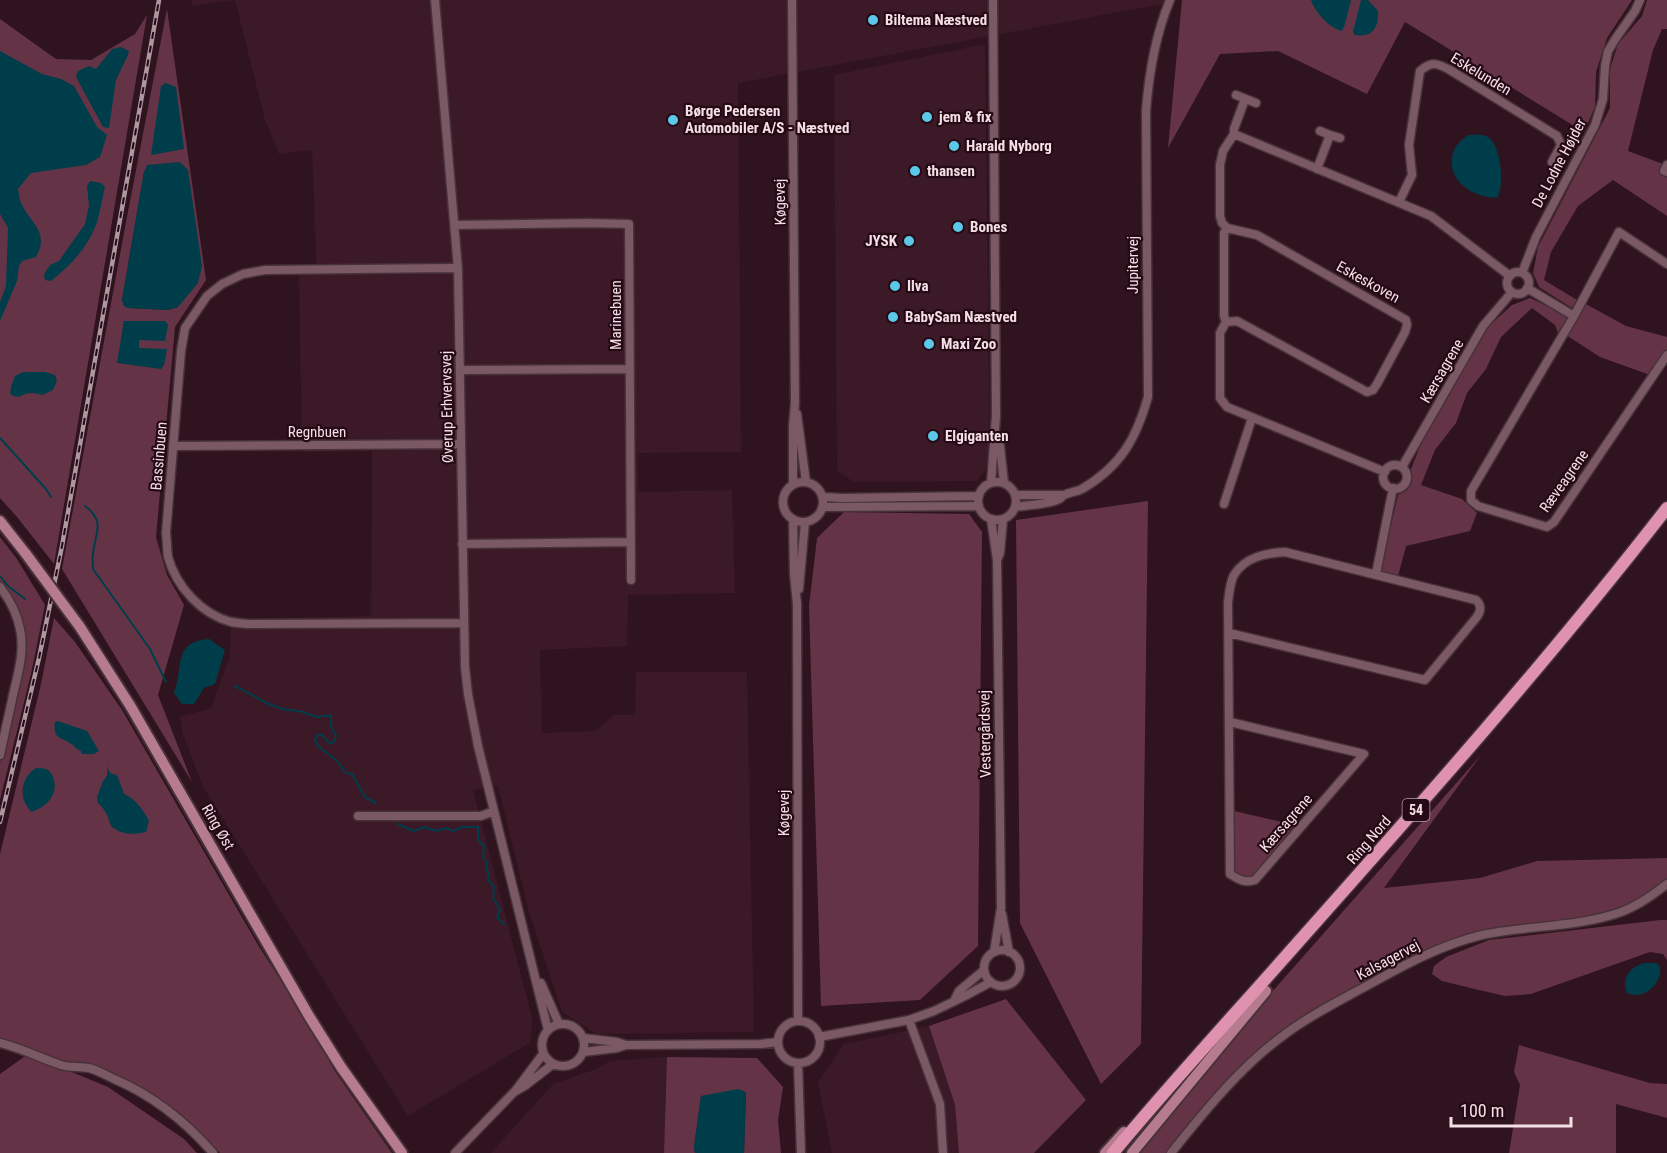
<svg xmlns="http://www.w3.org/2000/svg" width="1667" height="1153" font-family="'Roboto Condensed',sans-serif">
	<rect width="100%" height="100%" fill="#2f131e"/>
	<path fill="#3c1927" d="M191 0H1165L1162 4 738 83 741 452 637 453 639 492 732 490 735 593 628 595 627 646 540 650 542 733 595 731 614 715H635L636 672H747L754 1032 597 1034 562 1012 528 909 498 786 473 790 532 1018 531 1042 408 1116 202 785 183 734 180 717 211 708 230 656 231 615 251 619 371 616 372 451 302 452 299 275H317L312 150 279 154 265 120 235 0 192 6Z
		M985 44 990 464 977 481 854 482 837 471 834 75Z
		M929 1026 955 1105 960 1153H832L818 1082 844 1044Z
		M667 1057 664 1153H491L553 1084 596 1069 610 1061Z"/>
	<path fill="#643446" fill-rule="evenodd" d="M1182 0H1632L1607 38 1596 72 1595 107 1584 132 1405 22 1367 94 1278 51 1220 54 1168 148Z
		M1647 0H1667V29H1662L1653 50 1628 151 1663 164 1667 175V216L1613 180 1578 206 1551 252 1544 280 1577 300 1572 308 1539 287 1533 273 1538 247 1610 108V69L1618 44 1642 16Z
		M167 9 206 280 175 327 156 537 167 575 184 605 158 695 192 782 62 569 126 222ZM144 172 178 307 168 310 129 308 124 306 122 300ZM124 321 139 340V348L118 363Z
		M147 15 54 564 17 517 0 498V19L56 59 91 60 135 34Z
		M1530 298 1569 316 1558 333 1555 325 1532 308 1501 337 1486 369 1467 393 1456 423 1435 450 1421 485 1462 499 1477 513 1470 531 1406 546 1398 576 1380 573 1398 495 1407 490 1412 482 1411 469 1422 441 1488 327 1512 305Z
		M1584 303 1626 326 1667 337V350L1650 375 1600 357 1566 335Z
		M1148 501 1141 1044 1101 1084 1020 923 1016 520Z
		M844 512 969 514 982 532 978 946 920 1000 821 1006 809 606 817 538Z
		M0 537 17 559 45 605 31 674 0 800C0 788 0 775 0 763 6 720 31 669 24 627 22 610 11 594 0 583Z
		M54 618 75 642 122 710 258 945 309 1024 334 1070 392 1153H220L181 1114 158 1098 127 1082 62 1062 0 1041V854L41 684Z
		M1481 755 1384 888 1480 878 1537 861 1667 858V880L1645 896 1622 909 1593 918 1482 933 1438 945 1282 1031 1235 1072 1169 1153H1138L1271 993Z
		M1234 811 1295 825 1254 876 1246 879 1234 871Z
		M1660 920H1667V960L1663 954 1650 952 1531 994 1505 996 1479 990 1442 981 1432 974 1434 966 1446 957 1489 940Z
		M1006 999 1086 1100 1034 1153H959L955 1105 929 1026Z
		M1519 1045 1650 1083 1667 1084V1118L1616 1104V1153H1509L1520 1085 1514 1072Z
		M28 1054 108 1087 184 1139 197 1153H0V1074Z
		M667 1057 757 1058 783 1087 778 1120 781 1153H744L746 1093 701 1096 694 1147 695 1153H664Z"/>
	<path fill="#003d4b" d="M1311 0H1351L1345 24 1342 31C1329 28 1315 12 1311 0Z
		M1361 0H1368L1378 11C1379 27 1373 38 1355 35L1353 32Z
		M121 47 129 51 128 55 116 80 109 128 103 127 76 77 78 71 89 66 96 69 112 49Z
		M0 51 42 74 61 79 74 86 97 127 107 135 100 157 86 165 31 173 18 189C19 193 19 199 21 203 31 224 50 232 36 257L22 261 19 266 17 281 0 321V302L6 286 8 228 0 214Z
		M166 83 176 87 184 149 151 155 161 86Z
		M1468 135C1475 135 1482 134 1488 137 1501 145 1505 186 1497 198 1474 198 1445 181 1453 153 1455 145 1462 140 1468 135Z
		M180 162 188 170 202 266 198 283 178 307 168 310 128 308 124 306 122 300 144 172 147 165Z
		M90 181 101 183 105 187C102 199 100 213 96 225 87 248 71 265 51 281L45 280 44 274 50 265 59 261 85 224 89 206 87 186Z
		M124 321H165L168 325 165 341 139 340V348L167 349 164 365 161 369 117 363Z
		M23 372H45L55 375 57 381 53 390 42 395C39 394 36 393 32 393 22 392 21 401 10 394L11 387 15 376Z
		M209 639 225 650 215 684 204 688 194 704H182L174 693C184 667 172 642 209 639Z
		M58 721 87 731 99 751 94 754H82L81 751C78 750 75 748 73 745 63 737 52 740 55 722Z
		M107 765C108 772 111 774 117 775L124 794C135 798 144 811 149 821L146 832C133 835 121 835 111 826 107 814 107 812 98 803L97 797 103 781 107 776Z
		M36 768C39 768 43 768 46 769 56 773 57 791 51 798 47 805 39 809 32 812 18 800 20 778 36 768Z
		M1644 963H1657L1660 967C1662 978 1653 990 1642 994 1637 996 1632 995 1627 993 1621 978 1630 967 1644 963Z
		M738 1089 746 1092 744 1153H695L694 1147 701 1096Z"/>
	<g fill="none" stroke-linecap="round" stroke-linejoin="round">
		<path stroke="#003d4b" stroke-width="2" d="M0 438 46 489 51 497
			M85 506C106 522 95 533 93 554 92 559 93 564 93 569L150 649 166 682
			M0 576 8 586 25 599
			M235 686 269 704 283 709 303 712 317 717 331 715V726L336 736 334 742 329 743 322 735H318L315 740 318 746 337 761 346 773 352 774 365 797 376 803
			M398 824 413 831 425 827 436 831 446 828 453 831 462 827H478V840L484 846 483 857 487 862 486 868 489 874 488 880 494 887 493 897 500 910 497 917 504 924"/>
		<g stroke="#473239" stroke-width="11">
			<path id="minor" d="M435 0 458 269 465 667 468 694 478 746 548 1030
				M792 0 795 403 793 426V484
				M1236 95 1256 103
				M1320 131 1330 135
				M1234 134V129L1245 99
				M1667 165 1664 171 1667 172
				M1317 169 1330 135 1340 138
				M1399 202 1412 175 1409 145 1420 71C1432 61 1437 63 1450 70L1557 136 1561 145 1552 162
				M455 225 588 223 629 224 631 580
				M1227 228 1257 235 1406 320 1407 325 1405 332 1377 384 1373 390 1367 392 1237 321 1226 322 1220 333V398L1227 407 1385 472
				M1667 264 1619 232 1574 316 1471 491V500L1478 506 1547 527 1554 522 1667 355
				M458 269 451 268 265 270 243 274 222 284 207 296 185 328 181 351 166 533C167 541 167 549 168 557 176 586 201 614 231 622 237 623 244 624 250 624L464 623
				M1507 283a11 11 0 1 1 22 0a11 11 0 1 1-22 0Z
				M1522 273 1536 237 1595 125 1603 99 1605 66 1608 51 1616 38 1635 11 1640 0
				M1527 288 1574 316
				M1226 322 1224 316V233L1227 228 1222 223 1220 216V165L1223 151 1234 134 1431 216 1510 276
				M461 370 630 369
				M797 414 806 482
				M999 437 1004 483
				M173 446 461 444
				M1383 477a12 12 0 1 1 24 0a12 12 0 1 1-24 0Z
				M1402 467 1483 326 1512 292
				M783 502a20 20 0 1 1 40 0a20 20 0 1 1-40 0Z
				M978 501a19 19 0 1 1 38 0a19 19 0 1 1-38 0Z
				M991 483 996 416 993 0
				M1015 495H1063
				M823 497 843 498 979 496
				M1224 504 1252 418
				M823 507 979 506
				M1015 507C1028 505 1044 505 1057 500 1061 499 1061 497 1064 495 1070 492 1076 492 1082 489 1121 466 1136 439 1148 397L1146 111C1149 72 1155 36 1170 0
				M793 519 794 574 797 604 798 1021
				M991 519 997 560 1001 908 994 952
				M462 544 631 542
				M997 560 1000 553 1003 519
				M1376 574 1393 488
				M0 587C10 600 17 614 20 629 25 651 18 674 13 695 9 715 4 735 0 755
				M799 589 805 522
				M1229 633 1425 680 1476 618C1481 612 1482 605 1476 600L1285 552C1266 553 1245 557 1234 575 1230 582 1229 594 1228 603L1230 874C1239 880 1245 883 1255 880L1364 754 1230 722
				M358 816H481L494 811
				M1002 914 1009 952
				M984 968a18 18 0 1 1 36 0a18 18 0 1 1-36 0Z
				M541 983 559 1024
				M954 1001 959 991 984 970
				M909 1020 940 1104 943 1153
				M778 1042a21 21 0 1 1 42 0a21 21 0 1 1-42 0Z
				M542 1045a21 21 0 1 1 42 0a21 21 0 1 1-42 0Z
				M819 1037 909 1020 934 1011 965 996 991 982
				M583 1038 617 1042 626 1045 761 1044 778 1042
				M0 1043C21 1048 40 1058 61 1065 70 1068 80 1066 89 1068 97 1070 106 1075 114 1079 154 1096 185 1121 213 1153
				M583 1052 617 1048 626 1045
				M798 1063 801 1153
				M516 1090 543 1054
				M455 1153 514 1092 526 1085 553 1064
				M1171 1153C1205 1111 1240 1067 1284 1035 1310 1015 1341 1000 1370 984 1406 964 1441 945 1482 935 1528 925 1576 928 1621 912 1638 906 1653 895 1667 884"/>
		</g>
		<g stroke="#473239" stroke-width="14">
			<path id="major" d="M0 521 26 554
				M80 627 131 707 309 1016 341 1067 402 1153
				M1105 1153 1124 1132
				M1132 1153 1266 991"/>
		</g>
		<g stroke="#473239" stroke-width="15">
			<path id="highway" d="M1113 1153C1171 1083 1233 1016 1293 948 1421 804 1549 660 1667 508"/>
		</g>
		<use href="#minor" stroke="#7a5864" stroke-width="8"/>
		<use href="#major" stroke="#b77b90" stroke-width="10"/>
		<use href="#highway" stroke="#df92ae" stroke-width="12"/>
		<g stroke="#ae979f" stroke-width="4.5">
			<path id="rail" d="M0 822 39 658 62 546 159 0"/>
		</g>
		<use href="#rail" stroke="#250a15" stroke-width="2" stroke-dasharray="7" stroke-linecap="butt"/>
		<g stroke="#473239" stroke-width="14" stroke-linecap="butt">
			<path id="major-bridge" d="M26 554 80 627"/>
		</g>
		<use href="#major-bridge" stroke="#b77b90" stroke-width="10"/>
	</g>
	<g fill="#5ac8e6" stroke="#250a15" stroke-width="2">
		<circle cx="873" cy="20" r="6"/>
		<circle cx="927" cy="117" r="6"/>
		<circle cx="673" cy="120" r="6"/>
		<circle cx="954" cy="146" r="6"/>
		<circle cx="915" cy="171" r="6"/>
		<circle cx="958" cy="227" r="6"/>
		<circle cx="909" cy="241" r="6"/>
		<circle cx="895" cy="286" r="6"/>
		<circle cx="893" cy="317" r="6"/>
		<circle cx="929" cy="344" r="6"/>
		<circle cx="933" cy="436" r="6"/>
	</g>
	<g text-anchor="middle" stroke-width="4.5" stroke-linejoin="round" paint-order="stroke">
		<rect fill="#250a15" stroke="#b69fa7" stroke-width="1.5" x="1402.5" y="799" width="27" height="22" rx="4.5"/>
		<g font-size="14" font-weight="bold" fill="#f4dfe6">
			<text x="1416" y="815">54</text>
		</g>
		<g font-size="15" font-weight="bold" fill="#f4dfe6" stroke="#250a15" text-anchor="start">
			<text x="885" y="25">Biltema Næstved</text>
			<text x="685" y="116">Børge Pedersen<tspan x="685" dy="17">Automobiler A/S - Næstved</tspan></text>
			<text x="939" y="122">jem &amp; fix</text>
			<text x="966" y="151">Harald Nyborg</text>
			<text x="927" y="176">thansen</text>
			<text x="970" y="232">Bones</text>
			<text x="897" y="246" text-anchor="end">JYSK</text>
			<text x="907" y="291">Ilva</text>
			<text x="905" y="322">BabySam Næstved</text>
			<text x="941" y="349">Maxi Zoo</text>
			<text x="945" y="441">Elgiganten</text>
		</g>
		<g font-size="15" fill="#f4dfe6" stroke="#250a15">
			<text transform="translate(1481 74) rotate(31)" y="5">Eskelunden</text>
			<text transform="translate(1559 163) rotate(-62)" y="5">De Lodne Højder</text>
			<text transform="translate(780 202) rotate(-91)" y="5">Køgevej</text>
			<text transform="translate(1133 265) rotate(-90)" y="5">Jupitervej</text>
			<text transform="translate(1368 282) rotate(29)" y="5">Eskeskoven</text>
			<text transform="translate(616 315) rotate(-90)" y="5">Marinebuen</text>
			<text transform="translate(1442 371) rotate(-60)" y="5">Kærsagrene</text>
			<text transform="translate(447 407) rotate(-91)" y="5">Øverup Erhvervsvej</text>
			<text x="317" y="437">Regnbuen</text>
			<text transform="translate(159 456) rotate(-85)" y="5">Bassinbuen</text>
			<text transform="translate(1564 481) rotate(-55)" y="5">Ræveagrene</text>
			<text transform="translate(985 734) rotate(-91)" y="5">Vestergårdsvej</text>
			<text transform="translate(784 813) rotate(-90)" y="5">Køgevej</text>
			<text transform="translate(1286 823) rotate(-49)" y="5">Kærsagrene</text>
			<text transform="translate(218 827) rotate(60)" y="5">Ring Øst</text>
			<text transform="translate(1369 840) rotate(-49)" y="5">Ring Nord</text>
			<text transform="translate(1388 960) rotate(-28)" y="5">Kalsagervej</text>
		</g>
	</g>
	<path d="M1451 1117v9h120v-9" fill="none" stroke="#f4dfe6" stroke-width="3"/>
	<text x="1460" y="1117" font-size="18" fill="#f4dfe6" stroke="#250a15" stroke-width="4.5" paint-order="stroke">100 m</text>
</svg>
